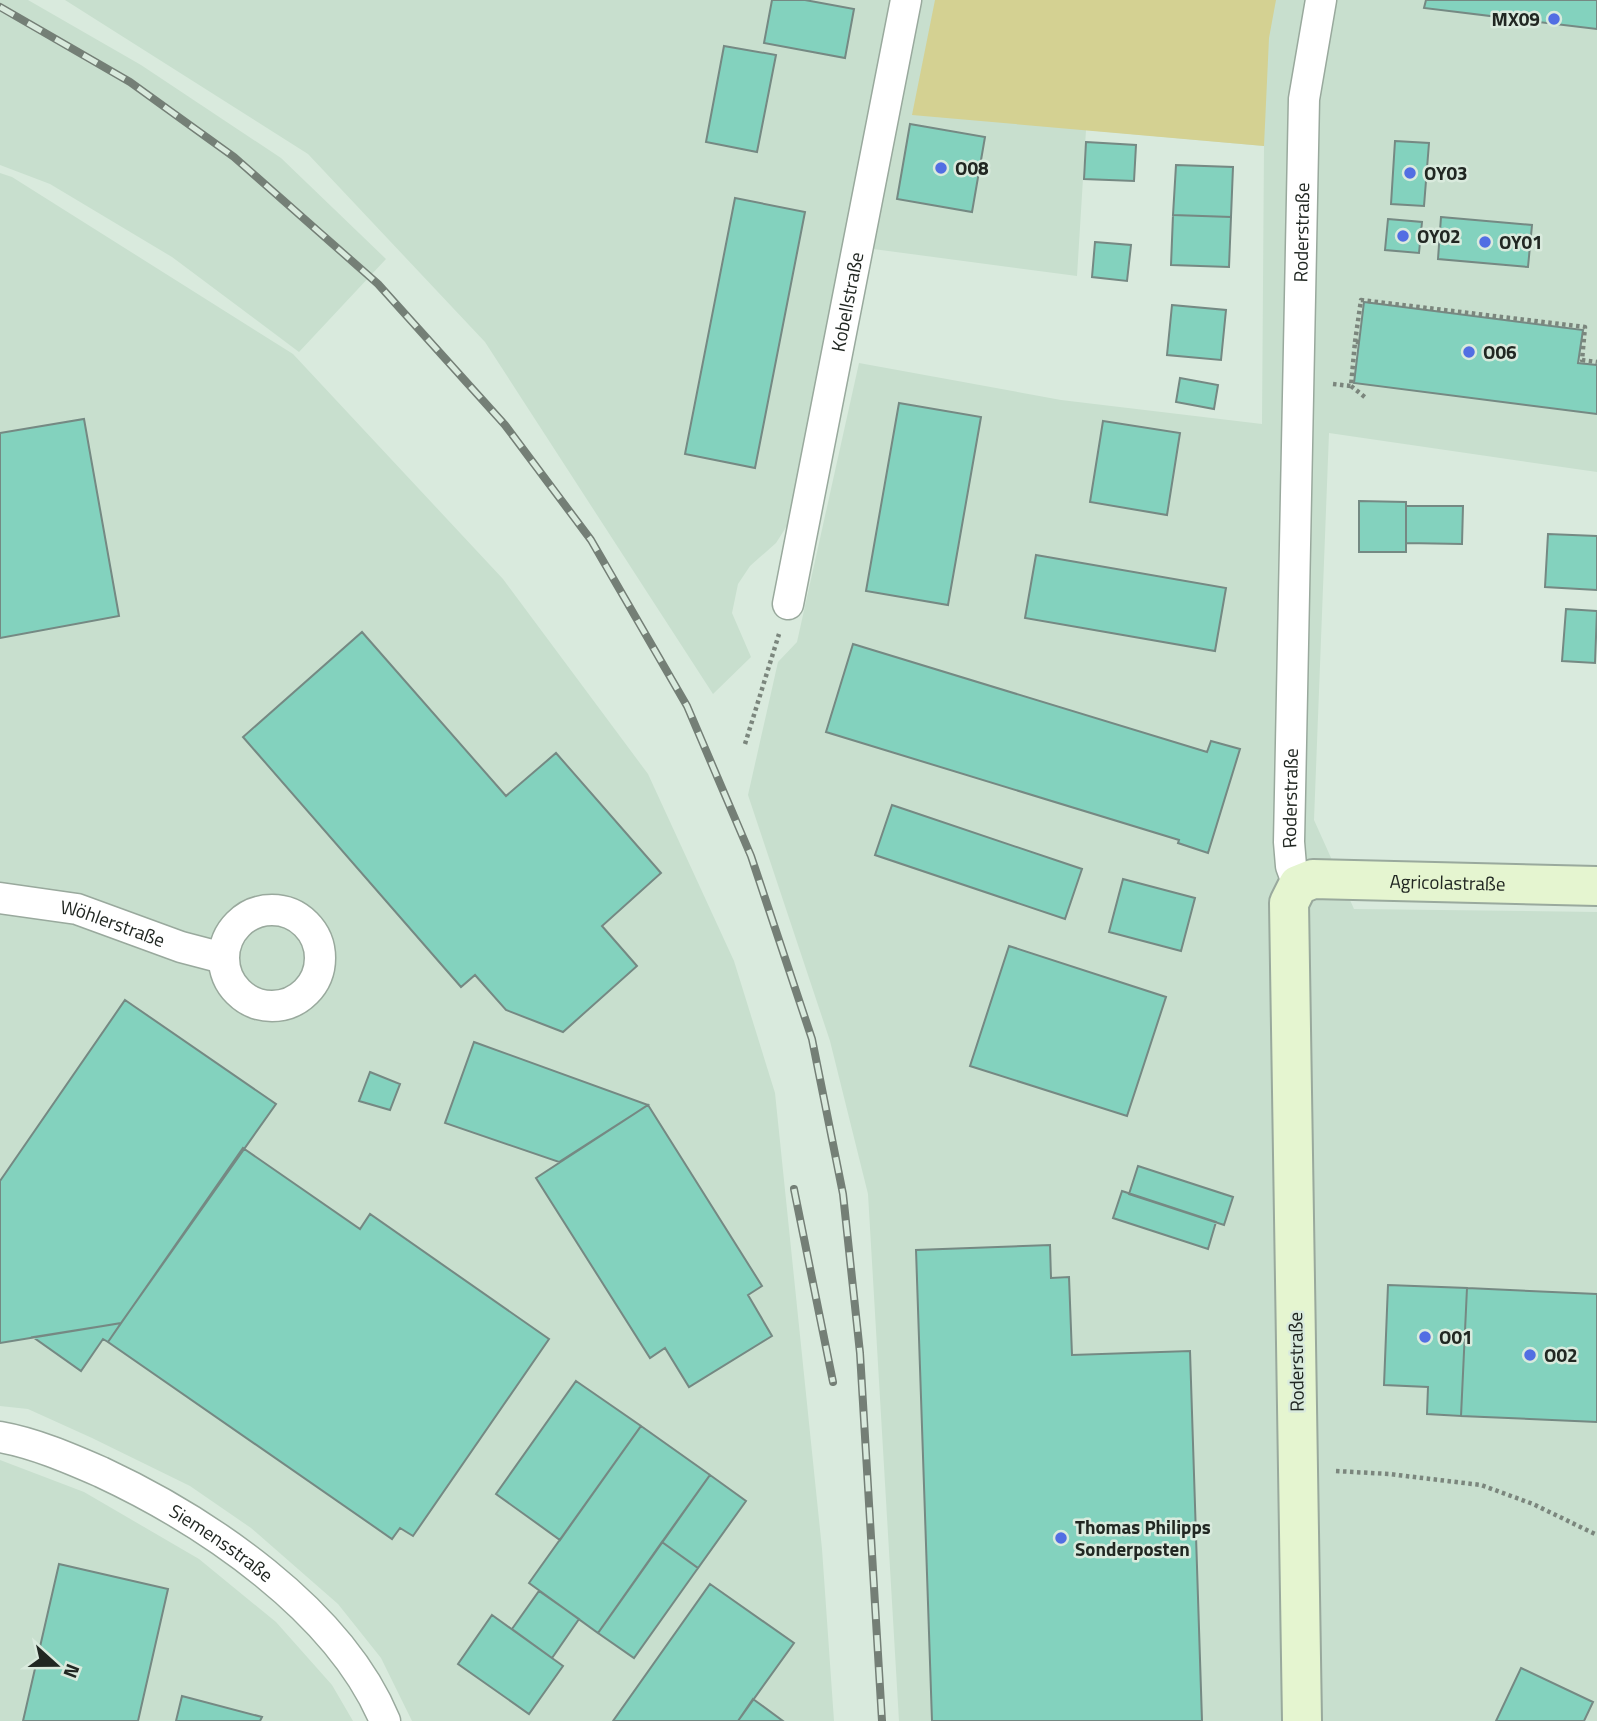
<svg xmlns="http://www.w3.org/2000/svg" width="1597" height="1721" font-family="'Titillium Web',sans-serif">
	<rect width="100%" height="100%" fill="#d9eadd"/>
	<path fill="#c8dfce" d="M0 0H28L141 65 281 158 386 259 299 352 172 257 50 184 0 165Z
		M65 0H1597V472L1329 433 1314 820 1354 909 1597 912V1721H899L868 1194 830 1041 748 795 778 662 797 642 859 363 1061 400 1262 424 1264 146 1086 130 1077 276 843 245 792 518 776 543 750 566 738 584 732 613 751 657 713 694 485 342 308 154Z
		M0 173 12 177 293 354 503 579 648 774 734 961 775 1093 822 1549 834 1721H412L381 1658 338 1604 251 1528 190 1486 92 1438 28 1409 0 1406Z
		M0 1460 84 1492 199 1559 276 1622 332 1685 353 1721H0Z"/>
	<path fill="#d4d192" d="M935 0H1276L1269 38 1264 146 912 115Z"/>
	<path fill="#83d2be" stroke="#758983" stroke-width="2" d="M772 0H805L854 9 845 58 764 43Z
		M1426 0H1597V29L1424 8Z
		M724 46 776 55 757 152 706 142Z
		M910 124 985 137 972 212 897 199Z
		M1395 141 1429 143 1424 206 1391 204Z
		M1086 142 1136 145 1134 181 1084 179Z
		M1176 165 1233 167 1231 217 1173 215Z
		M735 198 805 212 755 468 685 454Z
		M1173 215 1231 217 1229 267 1171 265Z
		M1441 217 1532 225 1528 267 1438 259Z
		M1388 219 1422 222 1419 253 1385 250Z
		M1095 242 1131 245 1127 281 1092 277Z
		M1364 302 1583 330 1578 363 1597 365V414L1354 383Z
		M1172 305 1226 310 1221 360 1167 355Z
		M1180 378 1218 385 1214 409 1176 402Z
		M899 403 981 417 948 605 866 591Z
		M84 419 119 616 0 638V433Z
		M1103 421 1180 433 1167 515 1090 502Z
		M1359 501 1406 502V552H1359Z
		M1406 506H1463L1462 544 1406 543Z
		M1548 534 1597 536V590L1545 587Z
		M1036 555 1226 588 1215 651 1025 618Z
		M1566 609 1597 611 1595 663 1562 661Z
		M362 632 506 796 556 753 661 873 602 926 637 966 563 1032 506 1010 475 975 461 987 243 737Z
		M853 644 1207 752 1211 741 1240 749 1208 853 1178 843 1179 840 826 732Z
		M892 805 1082 869 1065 919 875 855Z
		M1123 879 1195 898 1181 951 1109 932Z
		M1009 946 1166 997 1127 1116 970 1066Z
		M125 1000 276 1104 121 1323 0 1343V1181Z
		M474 1042 648 1105 559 1162 445 1123Z
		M370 1072 400 1084 390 1110 359 1101Z
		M648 1105 762 1286 748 1295 772 1336 689 1387 665 1348 650 1358 536 1178Z
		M243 1148 360 1229 370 1214 549 1339 413 1536 400 1528 392 1539 108 1342Z
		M1138 1166 1233 1197 1224 1225 1129 1194Z
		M1122 1191 1216 1222 1208 1249 1113 1218Z
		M1050 1245 1051 1278 1069 1277 1072 1355 1190 1351 1202 1721H932L916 1250Z
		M1388 1285 1467 1288 1461 1416 1427 1414 1428 1387 1384 1385Z
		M1467 1288 1597 1294V1422L1461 1416Z
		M121 1323 108 1342 103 1339 81 1371 33 1337Z
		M576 1381 641 1426 560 1540 496 1494Z
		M641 1426 710 1475 598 1633 529 1583Z
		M710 1475 746 1501 698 1568 662 1542Z
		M662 1542 698 1568 634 1658 598 1633Z
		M59 1564 168 1589 138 1721H23Z
		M710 1584 794 1643 738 1721H613Z
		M539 1591 579 1619 552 1658 512 1629Z
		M492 1615 563 1666 529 1714 458 1664Z
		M1521 1668 1593 1702 1584 1721H1496Z
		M182 1696 262 1717 260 1721H176Z
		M753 1699 783 1721H738Z"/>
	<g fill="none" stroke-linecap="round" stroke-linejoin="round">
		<g stroke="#99a99d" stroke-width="33">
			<g id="street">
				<path id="s1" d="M788 604 906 0"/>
				<path id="s2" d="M1298 885 1291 866 1289 842 1304 99 1321 0"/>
				<path id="s3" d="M0 898 77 909 181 947 223 958"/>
				<circle cx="272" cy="958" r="48"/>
				<path id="s4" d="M0 1437C34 1443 69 1458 101 1472 206 1521 339 1610 385 1721"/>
			</g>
		</g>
		<g stroke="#99a99d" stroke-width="42">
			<g id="secondary">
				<path id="s5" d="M1302 1721 1289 903 1298 885 1313 879 1597 886"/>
			</g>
		</g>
		<path stroke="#7b867d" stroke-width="4.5" stroke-dasharray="3.5 3.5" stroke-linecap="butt" d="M1355 342 1361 300 1585 327 1582 360 1597 362
			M1333 384 1351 386 1355 342H1359
			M1351 386 1366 398
			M745 744 779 634
			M1336 1471 1389 1474 1481 1485 1533 1504 1597 1535"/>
		<use href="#street" stroke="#fff" stroke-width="30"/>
		<use href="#secondary" stroke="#e5f5d0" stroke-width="38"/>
		<g stroke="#747f76" stroke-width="8">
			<path id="rail" d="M0 7 130 82 234 157 378 284 505 425 591 540 687 706 751 856 812 1039 843 1194 860 1353 882 1721
				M794 1189 833 1382"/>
		</g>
		<use href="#rail" stroke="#d9eadd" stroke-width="5" stroke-dasharray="16" stroke-linecap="butt"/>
	</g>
	<g fill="#526ee3" stroke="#d9eadd" stroke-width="2.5">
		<circle cx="1554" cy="19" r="7"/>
		<circle cx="941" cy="168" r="7"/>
		<circle cx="1410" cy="173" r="7"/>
		<circle cx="1403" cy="236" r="7"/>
		<circle cx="1485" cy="242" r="7"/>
		<circle cx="1469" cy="352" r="7"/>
		<circle cx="1425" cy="1337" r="7"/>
		<circle cx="1530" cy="1355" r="7"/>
		<circle cx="1061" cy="1538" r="7"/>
	</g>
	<g text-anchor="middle" stroke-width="5" stroke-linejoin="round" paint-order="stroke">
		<g font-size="19" font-weight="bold" fill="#212722" stroke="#d9eadd" text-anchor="start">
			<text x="1540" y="26" text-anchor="end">MX09</text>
			<text x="955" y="175">O08</text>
			<text x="1424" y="180">OY03</text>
			<text x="1417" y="243">OY02</text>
			<text x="1499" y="249">OY01</text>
			<text x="1483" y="359">O06</text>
			<text x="1439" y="1344">O01</text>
			<text x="1544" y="1362">O02</text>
			<text x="1075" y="1534">Thomas Philipps<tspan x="1075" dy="22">Sonderposten</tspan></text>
		</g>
		<g font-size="19" fill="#212722" stroke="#d9eadd">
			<text dy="7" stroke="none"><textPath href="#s2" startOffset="654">Roderstraße</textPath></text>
			<text dy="7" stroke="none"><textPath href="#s1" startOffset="308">Kobellstraße</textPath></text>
			<text dy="7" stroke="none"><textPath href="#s2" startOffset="88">Roderstraße</textPath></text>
			<text dy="7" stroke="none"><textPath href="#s5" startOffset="989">Agricolastraße</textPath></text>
			<text dy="7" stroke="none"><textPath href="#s3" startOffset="116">Wöhlerstraße</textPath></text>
			<text transform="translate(1296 1362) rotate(-91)" y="7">Roderstraße</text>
			<text dy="7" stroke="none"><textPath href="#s4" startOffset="247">Siemensstraße</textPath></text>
		</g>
	</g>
	<g transform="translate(56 1665) rotate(111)" stroke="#d9eadd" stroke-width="5" paint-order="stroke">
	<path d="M0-5L12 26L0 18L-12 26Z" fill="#212722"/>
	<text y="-10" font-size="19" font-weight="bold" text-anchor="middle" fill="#212722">N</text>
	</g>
</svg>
